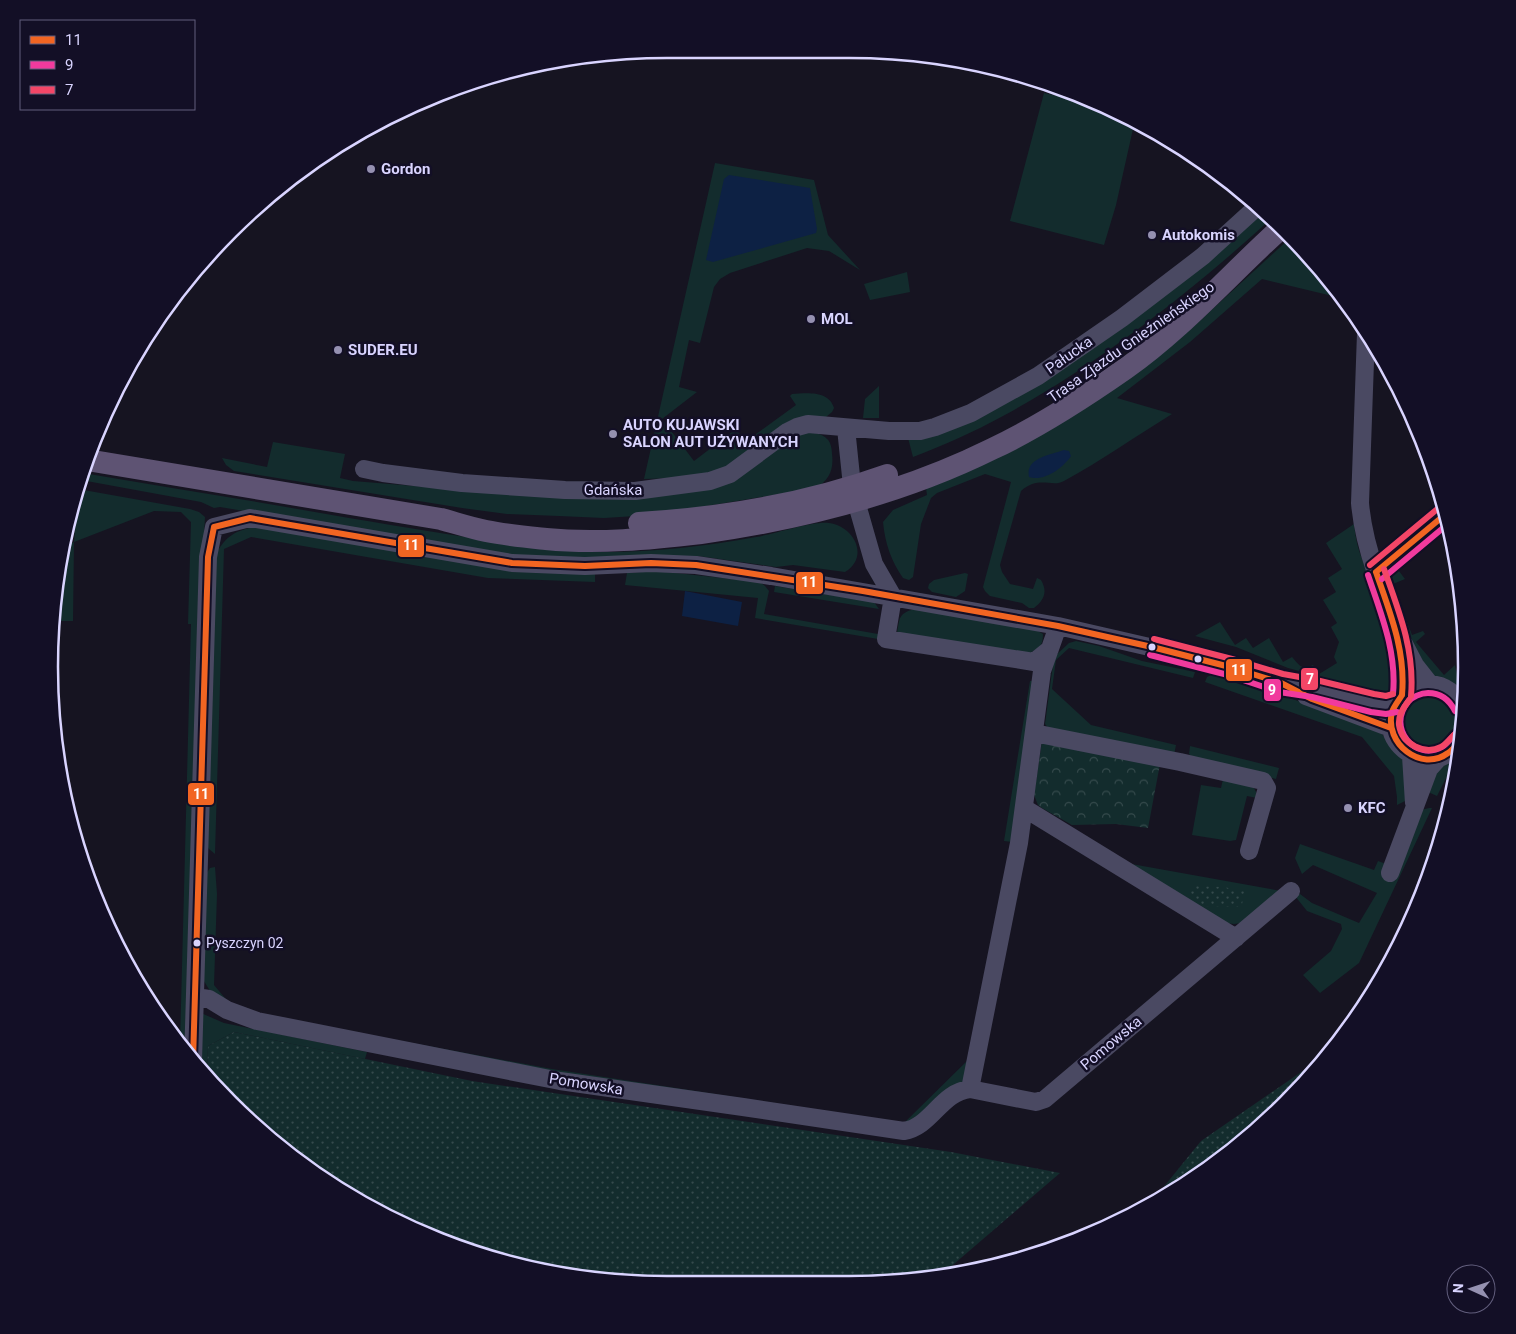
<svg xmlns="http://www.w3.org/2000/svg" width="1516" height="1334" font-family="Roboto,sans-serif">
	<defs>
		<pattern id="forest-crowns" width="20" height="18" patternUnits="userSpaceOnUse" patternTransform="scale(1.25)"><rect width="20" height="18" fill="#132c2d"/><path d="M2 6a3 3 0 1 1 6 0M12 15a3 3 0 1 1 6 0" fill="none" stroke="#354a4c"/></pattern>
		<pattern id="park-dots" width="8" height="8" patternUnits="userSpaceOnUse" patternTransform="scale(1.25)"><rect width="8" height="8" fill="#132c2d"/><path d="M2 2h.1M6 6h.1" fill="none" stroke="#354a4c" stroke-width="1.8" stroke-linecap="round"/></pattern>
	</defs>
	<rect width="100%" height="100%" fill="#161421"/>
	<path fill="#132c2d" d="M1044 93 1108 107 1135 120 1116 205 1104 245 1010 221Z
		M715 163 814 180 828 235 860 270 829 251 807 248 730 273 720 279 714 287 700 343 689 340 679 387 697 392 662 419 694 461 736 429 745 442 796 405 790 396 792 394C806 393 829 390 834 408L832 412 826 417 728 467 704 477 644 479Z
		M1264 210 1272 218C1191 292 1099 364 1003 416 974 432 944 445 913 457L908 438 949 428Z
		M1290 238 1340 291 1345 299 1262 279 1190 342 1117 398 1172 414C1136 436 1101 461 1064 481 1052 488 1039 475 1021 491L1000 565 1002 572 1010 584 1033 589 1037 578 1041 580C1048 592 1044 600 1034 608H1029L1022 603 990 596 985 591 983 587 1011 482 985 474 937 493 931 498 921 524 913 577 909 580 903 578C891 561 885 543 883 522L893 510 927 495 926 488 1193 327Z
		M907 272 910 292 870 300 864 284Z
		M879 386V418H863L865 399Z
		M808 432C815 433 823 434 827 439 831 442 832 450 832 454 834 470 829 480 816 488L652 515 604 518 559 516 507 514 462 508 234 471 226 465 222 458 267 467 273 442 345 454 340 478 353 481 501 493 707 489 795 435Z
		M83 473C171 488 260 502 349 518 416 529 482 541 550 547 568 549 586 552 604 552 654 552 707 546 756 537 775 534 812 521 829 523 854 526 870 557 845 572L793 565 776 567 698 556 579 559 504 555 220 507 214 508 201 502 81 480Z
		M78 489 190 509 199 512 205 517 199 624 187 1053 180 1043 191 624H188L191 522 181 512 154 511 74 542 73 621H56L61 548 74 542Z
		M1448 521 1449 523 1396 567 1405 579 1393 584 1412 635 1423 631 1425 634 1416 642 1444 675 1455 665 1458 679 1464 678V688L1431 675 1409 639 1388 582 1390 573 1394 566Z
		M1354 524C1355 532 1356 540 1358 547 1367 578 1409 661 1391 688 1385 697 1372 695 1362 695L1364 688 1288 668 1236 647 1195 636 1220 622 1235 645 1246 638 1253 648 1269 638 1283 662 1292 657C1299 665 1302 671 1313 665L1319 674 1337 663 1334 657 1339 642 1331 627 1337 623 1323 600 1336 592 1328 578 1342 569 1326 543Z
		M253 527 595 574V582L488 578 251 537 224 549 215 854 209 849 206 844 215 555C226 537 232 532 253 527Z
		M657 571 760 582 765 586 769 591 764 614 878 634V639L755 618 758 598 625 585 627 573Z
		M965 573 968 574 965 591 956 597 932 592 928 588 929 584 934 580Z
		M775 586 874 602 879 609 774 592Z
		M914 609 1038 631 1043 634C1043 646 1039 649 1029 653L897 633C900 618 898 614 914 609Z
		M1076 641 1099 646 1142 661 1195 672 1193 678 1069 648 1056 660 1052 689 1091 725 1176 745 1174 755 1049 729 1045 724 1054 657 1069 643Z
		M1213 674H1220L1376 728C1387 738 1394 751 1405 762L1407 800 1397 805V797L1394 776 1362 737 1205 682 1207 677Z
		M1030 681H1035L1012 842 1004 841Z
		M1399 722a29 29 0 1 1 58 0a29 29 0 1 1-58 0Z
		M1190 746 1279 768 1276 779 1264 776 1265 773 1193 758 1189 754Z
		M1449 761 1458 765 1456 775 1446 778 1437 796 1428 792 1434 773Z
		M1223 779 1253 786 1256 792 1257 798 1247 796 1236 840 1230 841 1192 835 1201 785 1221 788Z
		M1429 808H1432L1359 963 1320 993 1303 975 1331 951 1342 929 1341 924 1307 911 1295 896 1300 894 1312 903 1359 923 1377 893 1313 865 1302 874 1295 858 1300 844 1374 870 1378 861 1389 865 1421 810Z
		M1126 863 1281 891 1241 923 1234 924 1226 923Z
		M215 867 217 894 214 985 235 1010 552 1069 904 1123 968 1060 963 1083 948 1091 914 1124 904 1127 764 1105 532 1072 235 1013 217 1002 202 978 206 874 210 868Z
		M201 1013 224 1023 367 1052 365 1059 234 1032 208 1046 207 1079 199 1070Z"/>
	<path fill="url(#forest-crowns)" d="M1042 741 1160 764 1148 828 1116 824 1072 825 1042 808 1038 805 1034 795Z"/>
	<path fill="url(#park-dots)" d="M1195 886 1223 887 1245 891 1242 904 1237 907 1202 906 1191 899V891Z
		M234 1032 472 1081 951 1152 1060 1173 940 1276 889 1284H626L507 1264 394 1222 290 1157 207 1079 208 1046Z
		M1330 1052 1314 1074 1226 1157 1149 1205 1201 1141Z"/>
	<path fill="#0d2144" d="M729 175 810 188 817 229 816 233 713 262 706 260 724 179Z
		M1064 450 1069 451 1071 456C1063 468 1044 482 1029 477 1025 458 1050 455 1064 450Z
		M685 591 742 602 738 626 682 616Z"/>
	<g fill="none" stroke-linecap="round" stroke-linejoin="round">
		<path stroke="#4a4962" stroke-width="18" d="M1366 333 1360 503C1362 527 1368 550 1376 573 1389 612 1409 653 1402 695
			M846 428 852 486 856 501 874 564 893 597
			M364 469 383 473 462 483 565 490 635 491 710 481 730 474 787 432 797 427 808 424 889 431H920L935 427 971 413 1038 376 1122 318 1203 256 1259 205
			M1376 572 1447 513
			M893 597 886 639 1034 662 1050 649
			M1058 626 1042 671 1019 843 970 1089 1036 1102 1045 1099 1291 891
			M1404 644 1415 665 1430 684
			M1306 696 1391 728
			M1034 733 1180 762 1263 781 1267 788 1249 851
			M1462 739C1427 792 1363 730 1402 695 1410 688 1420 683 1430 684 1445 685 1457 694 1463 707
			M1411 756 1414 803
			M1024 808 1236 938
			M1390 873 1429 769 1438 759
			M195 997 209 999 227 1010 257 1021 560 1081 743 1107 904 1131C931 1127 941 1092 970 1089
			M193 1061 208 557 214 527 250 518 512 563 585 566 651 563 696 565 771 576 1058 626 1206 660 1281 683 1314 688 1372 703 1386 705 1395 703"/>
		<path stroke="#5e5373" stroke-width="22" d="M87 460 441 519C456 523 471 528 486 531 506 535 527 537 546 539 597 544 650 539 701 533 801 519 901 494 992 449 1039 427 1082 399 1125 369 1182 329 1229 275 1281 228
			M639 523C722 518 809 503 887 475"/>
		<g stroke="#130f26" stroke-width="10">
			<path id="bus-1" d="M214 527 250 518 512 563 585 566 651 563 696 565 863 591 1058 626 1152 647 1230 667 1281 683 1312 699 1391 728
				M1376 572C1390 613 1406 651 1402 695
				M1376 572 1447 513
				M1402 695C1399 700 1394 706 1392 712 1384 743 1421 773 1448 753 1453 750 1458 743 1462 739
				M193 1061 208 557 214 527"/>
		</g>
		<g stroke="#130f26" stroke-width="10">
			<path id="bus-2" d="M1368 575C1381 614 1397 652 1393 694
				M1382 579 1449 523
				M1150 655 1228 675 1279 692 1312 697 1371 712 1386 714 1397 712
				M1455 711C1450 701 1441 693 1428 693 1421 693 1412 697 1408 702 1386 728 1416 762 1442 747 1447 744 1452 737 1456 733"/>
		</g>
		<g stroke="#130f26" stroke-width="10">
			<path id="bus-3" d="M1370 565 1441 506
				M1384 569C1399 611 1415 651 1411 696
				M1154 639 1232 659 1283 674 1316 680 1374 694 1386 696 1393 694
				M1409 700C1404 707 1398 715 1399 725 1402 745 1425 755 1441 747 1447 744 1451 737 1456 733"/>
		</g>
		<use href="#bus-1" stroke="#f26522" stroke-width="6"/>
		<use href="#bus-2" stroke="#f13a9d" stroke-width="6"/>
		<use href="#bus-3" stroke="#f34667" stroke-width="6"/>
	</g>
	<g fill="#9591b1" stroke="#130f26" stroke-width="2">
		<circle cx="371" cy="169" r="5"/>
		<circle cx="1152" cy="235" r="5"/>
		<circle cx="811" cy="319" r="5"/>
		<circle cx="338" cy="350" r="5"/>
		<circle cx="613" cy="434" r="5"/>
		<circle cx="1348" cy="808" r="5"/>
	</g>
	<g fill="#d9d4ff" stroke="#130f26" stroke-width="2">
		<circle cx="1152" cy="647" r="4.5"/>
		<circle cx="1198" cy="659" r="4.5"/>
		<circle cx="197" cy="943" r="4.5"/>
	</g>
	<g text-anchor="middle" stroke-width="5" stroke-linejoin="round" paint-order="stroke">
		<g font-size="14" fill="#d9d4ff" stroke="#130f26" text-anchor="start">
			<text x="206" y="948">Pyszczyn 02</text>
		</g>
		<g font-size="15" font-weight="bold" fill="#d9d4ff" stroke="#130f26" text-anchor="start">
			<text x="381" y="174">Gordon</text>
			<text x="1162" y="240">Autokomis</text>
			<text x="821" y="324">MOL</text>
			<text x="348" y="355">SUDER.EU</text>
			<text x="623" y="430">AUTO KUJAWSKI<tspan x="623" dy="17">SALON AUT UŻYWANYCH</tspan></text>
			<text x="1358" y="813">KFC</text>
		</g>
		<g font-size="15" fill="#d9d4ff" stroke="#130f26">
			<text transform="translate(1131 342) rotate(-35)" y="5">Trasa Zjazdu Gnieźnieńskiego</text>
			<text transform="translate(1069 355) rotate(-35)" y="5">Pałucka</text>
			<text x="613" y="495">Gdańska</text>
			<text transform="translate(1111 1043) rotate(-40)" y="5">Pomowska</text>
			<text transform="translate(586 1084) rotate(9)" y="5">Pomowska</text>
		</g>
	</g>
	<path d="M0 0H1516V1334H0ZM667 58H849A609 609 0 0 1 1458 667V667A609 609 0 0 1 849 1276H667A609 609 0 0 1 58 667V667A609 609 0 0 1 667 58Z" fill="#130f26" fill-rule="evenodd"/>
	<path fill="none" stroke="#d9d4ff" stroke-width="2.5" d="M667 58H849A609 609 0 0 1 1458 667V667A609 609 0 0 1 849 1276H667A609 609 0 0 1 58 667V667A609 609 0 0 1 667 58Z"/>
	<g stroke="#130f26" stroke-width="2">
		<rect x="397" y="534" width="28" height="24" rx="5" fill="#f26522"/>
		<rect x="795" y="571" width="29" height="24" rx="5" fill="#f26522"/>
		<rect x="1225" y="658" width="28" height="24" rx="5" fill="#f26522"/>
		<rect x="1300" y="667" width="19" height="24" rx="5" fill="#f34667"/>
		<rect x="1263" y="678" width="19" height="24" rx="5" fill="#f13a9d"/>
		<rect x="187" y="782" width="28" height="24" rx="5" fill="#f26522"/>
	</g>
	<g font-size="14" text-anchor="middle" font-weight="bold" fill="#fff">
		<text x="411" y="550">11</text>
		<text x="809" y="587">11</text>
		<text x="1239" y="675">11</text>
		<text x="1310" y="684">7</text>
		<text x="1272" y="695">9</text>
		<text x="201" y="799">11</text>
	</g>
	<rect x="20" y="20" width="175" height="90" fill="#130f26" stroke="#625e7d"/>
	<rect x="30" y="36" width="25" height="8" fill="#f26522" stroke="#625e7d"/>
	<text x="65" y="45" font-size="15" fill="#d9d4ff">11</text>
	<rect x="30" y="61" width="25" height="8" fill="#f13a9d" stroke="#625e7d"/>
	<text x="65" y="70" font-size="15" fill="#d9d4ff">9</text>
	<rect x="30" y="86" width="25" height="8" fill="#f34667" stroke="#625e7d"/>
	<text x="65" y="95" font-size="15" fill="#d9d4ff">7</text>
	<g transform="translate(1471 1289) rotate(273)"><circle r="24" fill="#130f26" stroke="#625e7d"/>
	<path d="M0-4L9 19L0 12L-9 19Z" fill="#9591b1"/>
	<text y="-8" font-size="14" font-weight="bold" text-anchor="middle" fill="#d9d4ff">N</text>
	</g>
</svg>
